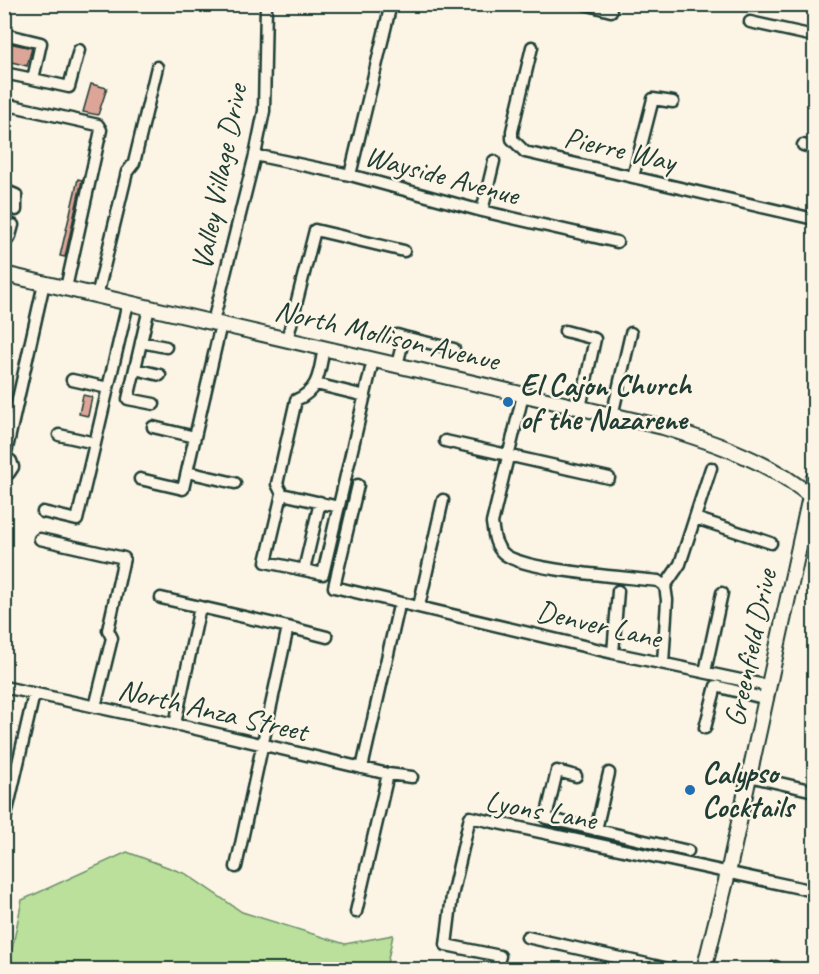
<svg xmlns="http://www.w3.org/2000/svg" width="819" height="974" font-family="Caveat,sans-serif">
	<rect width="100%" height="100%" fill="#fcf5e5"/>
	<filter id="ink" filterUnits="userSpaceOnUse"><feTurbulence type="fractalNoise" baseFrequency=".0167" numOctaves="2"/><feDisplacementMap in="SourceGraphic" scale="12" xChannelSelector="R" yChannelSelector="G"/><feConvolveMatrix kernelMatrix="1 2 1 2 8 2 1 2 1" color-interpolation-filters="sRGB"/></filter>
	<g filter="url(#ink)">
		<path fill="#bae09b" stroke="#6c8e68" stroke-width="1.5" d="M127 852 186 874 242 912 345 944 393 935 386 969H8L22 900Z"/>
		<path fill="#dda598" stroke="#1f3d34" stroke-width="1.5" d="M4 42 32 48 27 66 4 60Z
			M91 84 107 88 98 115 83 112Z
			M78 179 82 180 65 257 60 256Z
			M83 395 92 397 88 416 79 414Z"/>
		<g fill="none" stroke-linecap="round" stroke-linejoin="round">
			<g stroke="#1f3d34" stroke-width="15">
				<path id="minor" d="M585 4 611 11
					M750 22 814 36
					M4 34 41 43 33 79 4 73
					M532 47 512 131V139L525 152 814 219
					M33 79 69 87 79 50
					M4 104 98 125 101 130 66 288
					M803 145 814 148
					M255 155 350 175 482 211 617 242
					M350 175 391 4
					M633 177 653 99 673 102
					M4 193 9 192 16 195V210
					M482 211 494 161
					M4 244 10 236 13 225
					M97 296 127 172 134 163 157 67
					M149 308 128 399 154 404
					M213 322 255 155 264 111 266 4
					M565 331 595 339 580 408
					M397 335 404 337 397 365
					M404 337 454 349
					M287 340 315 230 404 251
					M141 342 166 347
					M324 348C319 371 320 390 296 400L277 484 282 494 266 562 323 574 373 360
					M135 369 160 375
					M72 380 108 388
					M316 384 365 396
					M523 395 492 523C494 534 494 544 503 553 521 571 628 577 658 581L665 586 667 600 663 663
					M612 416 631 333
					M153 427 195 437
					M59 435 95 443
					M445 441 609 478
					M4 457 11 461 13 467 9 473 4 475
					M5 457 44 283
					M187 472 235 483
					M140 479 183 489 221 324
					M358 485 334 587 613 653 769 686
					M282 494 339 507
					M43 512 77 520 128 303
					M695 518 771 543
					M40 539 124 558 108 630 112 638 95 707
					M304 570 320 502
					M665 586 680 564 711 468
					M161 598 288 627
					M419 606 443 500
					M613 653 618 591
					M705 672 722 593
					M4 687 175 724 388 774 412 777
					M175 724 200 607
					M705 728 716 686 767 699
					M362 768 398 610
					M576 776 557 771 546 818 688 851
					M749 776 814 791
					M4 824 34 694
					M596 830 609 773
					M236 867 288 627 327 637
					M356 912 388 774
					M527 937 673 970
					M496 970 500 956 446 945 452 896 470 817 814 891
					M775 970 776 967"/>
			</g>
			<g stroke="#1f3d34" stroke-width="18">
				<path id="major" d="M4 274 663 427C716 443 772 462 814 499
					M704 970 728 873 814 478"/>
			</g>
			<use href="#minor" stroke="#fcf5e5" stroke-width="10"/>
			<use href="#major" stroke="#fcf5e5" stroke-width="14"/>
		</g>
	</g>
	<g fill="#1f6fb2" stroke="#fcf5e5" stroke-width="2">
		<circle cx="508" cy="402" r="6"/>
		<circle cx="690" cy="790" r="6"/>
	</g>
	<g text-anchor="middle" stroke-width="5" stroke-linejoin="round" paint-order="stroke">
		<g font-size="30" fill="#1f3d34" stroke="#fcf5e5">
			<text transform="translate(620 149) rotate(13)" y="10">Pierre Way</text>
			<text transform="translate(442 175) rotate(15)" y="10">Wayside Avenue</text>
			<text transform="translate(219 177) rotate(-79)" y="10">Valley Village Drive</text>
			<text transform="translate(387 335) rotate(13)" y="10">North Mollison Avenue</text>
			<text transform="translate(599 624) rotate(13)" y="10">Denver Lane</text>
			<text transform="translate(750 648) rotate(-78)" y="10">Greenfield Drive</text>
			<text transform="translate(213 710) rotate(13)" y="10">North Anza Street</text>
			<text transform="translate(541 810) rotate(10)" y="10">Lyons Lane</text>
		</g>
		<g font-size="30" font-weight="bold" fill="#1f3d34" stroke="#fcf5e5" text-anchor="start">
			<text x="520" y="395">El Cajon Church<tspan x="520" dy="34">of the Nazarene</tspan></text>
			<text x="702" y="783">Calypso<tspan x="702" dy="34">Cocktails</tspan></text>
		</g>
	</g>
	<rect width="819" height="974" fill="none" stroke="#fcf5e5" stroke-width="24"/>
	<rect x="12" y="12" width="795" height="950" fill="none" stroke="#1f3d34" stroke-width="2" filter="url(#ink)"/>
</svg>
